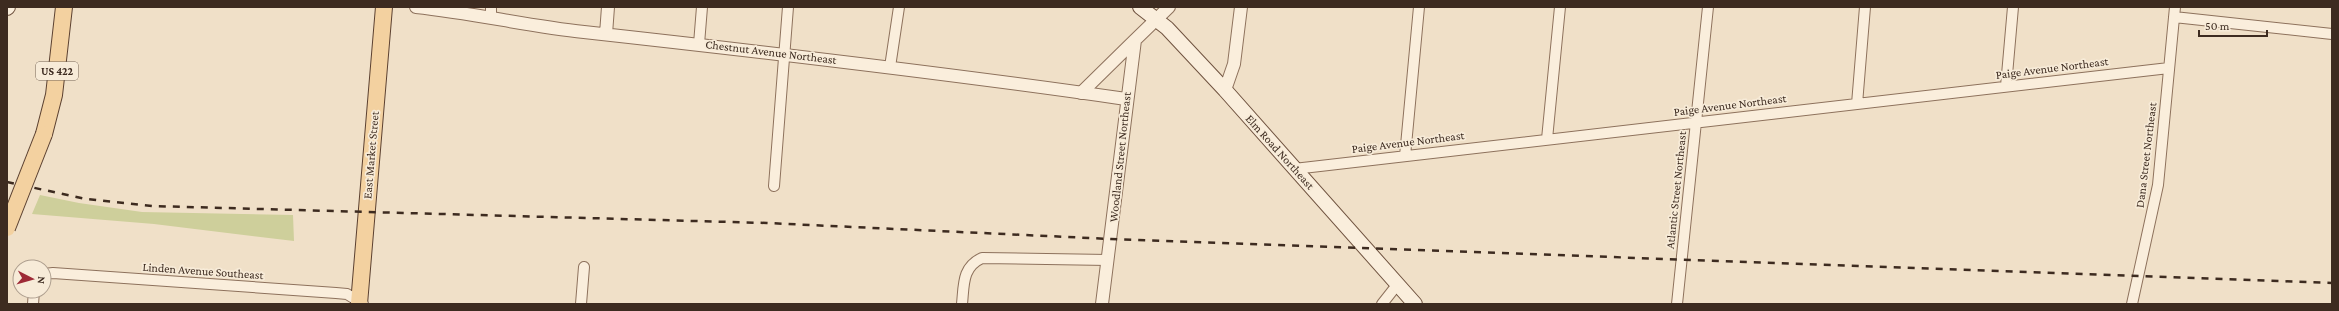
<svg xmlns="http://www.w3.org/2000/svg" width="2339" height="311" font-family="'Crimson Pro',serif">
	<rect width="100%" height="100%" fill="#f0e0c8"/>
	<path fill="#cecf9b" d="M40 195 79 203 142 212 293 215 294 241 154 224 32 214Z"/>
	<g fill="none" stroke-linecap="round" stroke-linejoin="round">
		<g stroke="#8d715c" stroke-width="12">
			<path id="minor" d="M491 16V7
				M2174 17 2332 34
				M699 44 702 7
				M890 67 899 7
				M2006 86 2013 7
				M1857 104 1865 7
				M1547 139 1560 7
				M1405 156 1419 7
				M1294 169 2169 68
				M774 186 788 7
				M44 274 53 273 336 293 347 294 363 304
				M33 304 34 291
				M581 304 584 267
				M962 304C964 285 962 267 982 258L1108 260
				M1382 304 1397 285
				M1677 304 1708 7
				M2132 304 2158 185 2175 7"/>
		</g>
		<g stroke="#8d715c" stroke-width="14">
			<path id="tertiary" d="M416 7C473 13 528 26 584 32 765 52 946 73 1126 99
				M606 34 608 7
				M1225 90 1234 64 1241 7
				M1081 93 1135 40
				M1102 304 1135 40 1169 7"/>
		</g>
		<g stroke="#6f523f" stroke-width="16">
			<path id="secondary" d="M1140 7 1167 28 1225 90 1415 304
				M7 8 8 7"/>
		</g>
		<g stroke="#5b4030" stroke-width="18">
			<path id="primary" d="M44 134 54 95 64 7
				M359 304 384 7"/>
		</g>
		<use href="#minor" stroke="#faeedc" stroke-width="10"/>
		<use href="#tertiary" stroke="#faeedc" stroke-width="12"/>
		<use href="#secondary" stroke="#faeedc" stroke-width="14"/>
		<use href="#primary" stroke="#f3d1a0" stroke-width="16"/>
		<path stroke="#3d2b20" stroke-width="2.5" stroke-dasharray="7 7" stroke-linecap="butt" d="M7 182 86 199 152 206 767 223 1111 239 2332 283"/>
		<g stroke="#5b4030" stroke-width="18" stroke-linecap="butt">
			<path id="primary-bridge" d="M7 228 44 134"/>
		</g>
		<use href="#primary-bridge" stroke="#f3d1a0" stroke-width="16"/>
	</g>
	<g text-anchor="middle" stroke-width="3.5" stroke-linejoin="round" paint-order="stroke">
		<rect fill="#f7ebd8" stroke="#756557" stroke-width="1" x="36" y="62" width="42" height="18" rx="3"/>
		<g font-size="11" font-weight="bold" fill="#3d2b20">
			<text x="57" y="75">US 422</text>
		</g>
		<g font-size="12" fill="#3d2b20" stroke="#f7ebd8">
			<text transform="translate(771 52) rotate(7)" y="4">Chestnut Avenue Northeast</text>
			<text transform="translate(2052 68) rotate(-7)" y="4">Paige Avenue Northeast</text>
			<text transform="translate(1730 105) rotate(-7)" y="4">Paige Avenue Northeast</text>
			<text transform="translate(1408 142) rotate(-7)" y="4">Paige Avenue Northeast</text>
			<text transform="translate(1280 152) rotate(48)" y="4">Elm Road Northeast</text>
			<text transform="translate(371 155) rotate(-85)" y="4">East Market Street</text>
			<text transform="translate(2146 155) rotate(-83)" y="4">Dana Street Northeast</text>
			<text transform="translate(1120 157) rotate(-84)" y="4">Woodland Street Northeast</text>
			<text transform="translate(1676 190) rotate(-84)" y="4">Atlantic Street Northeast</text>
			<text transform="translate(203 271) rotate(4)" y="4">Linden Avenue Southeast</text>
		</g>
	</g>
	<rect width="2339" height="311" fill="none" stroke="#3d2b20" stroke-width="16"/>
	<g transform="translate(32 279) rotate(96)"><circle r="19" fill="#f7ebd8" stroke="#ad9e8e"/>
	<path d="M0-3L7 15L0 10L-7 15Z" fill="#9e2a36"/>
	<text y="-6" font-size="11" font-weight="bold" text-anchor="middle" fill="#3d2b20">N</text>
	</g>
	<path d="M2199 30v6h68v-6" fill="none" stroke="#3d2b20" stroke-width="2"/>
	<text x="2205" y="30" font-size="12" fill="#3d2b20" stroke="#f7ebd8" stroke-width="3" paint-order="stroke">50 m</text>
</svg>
